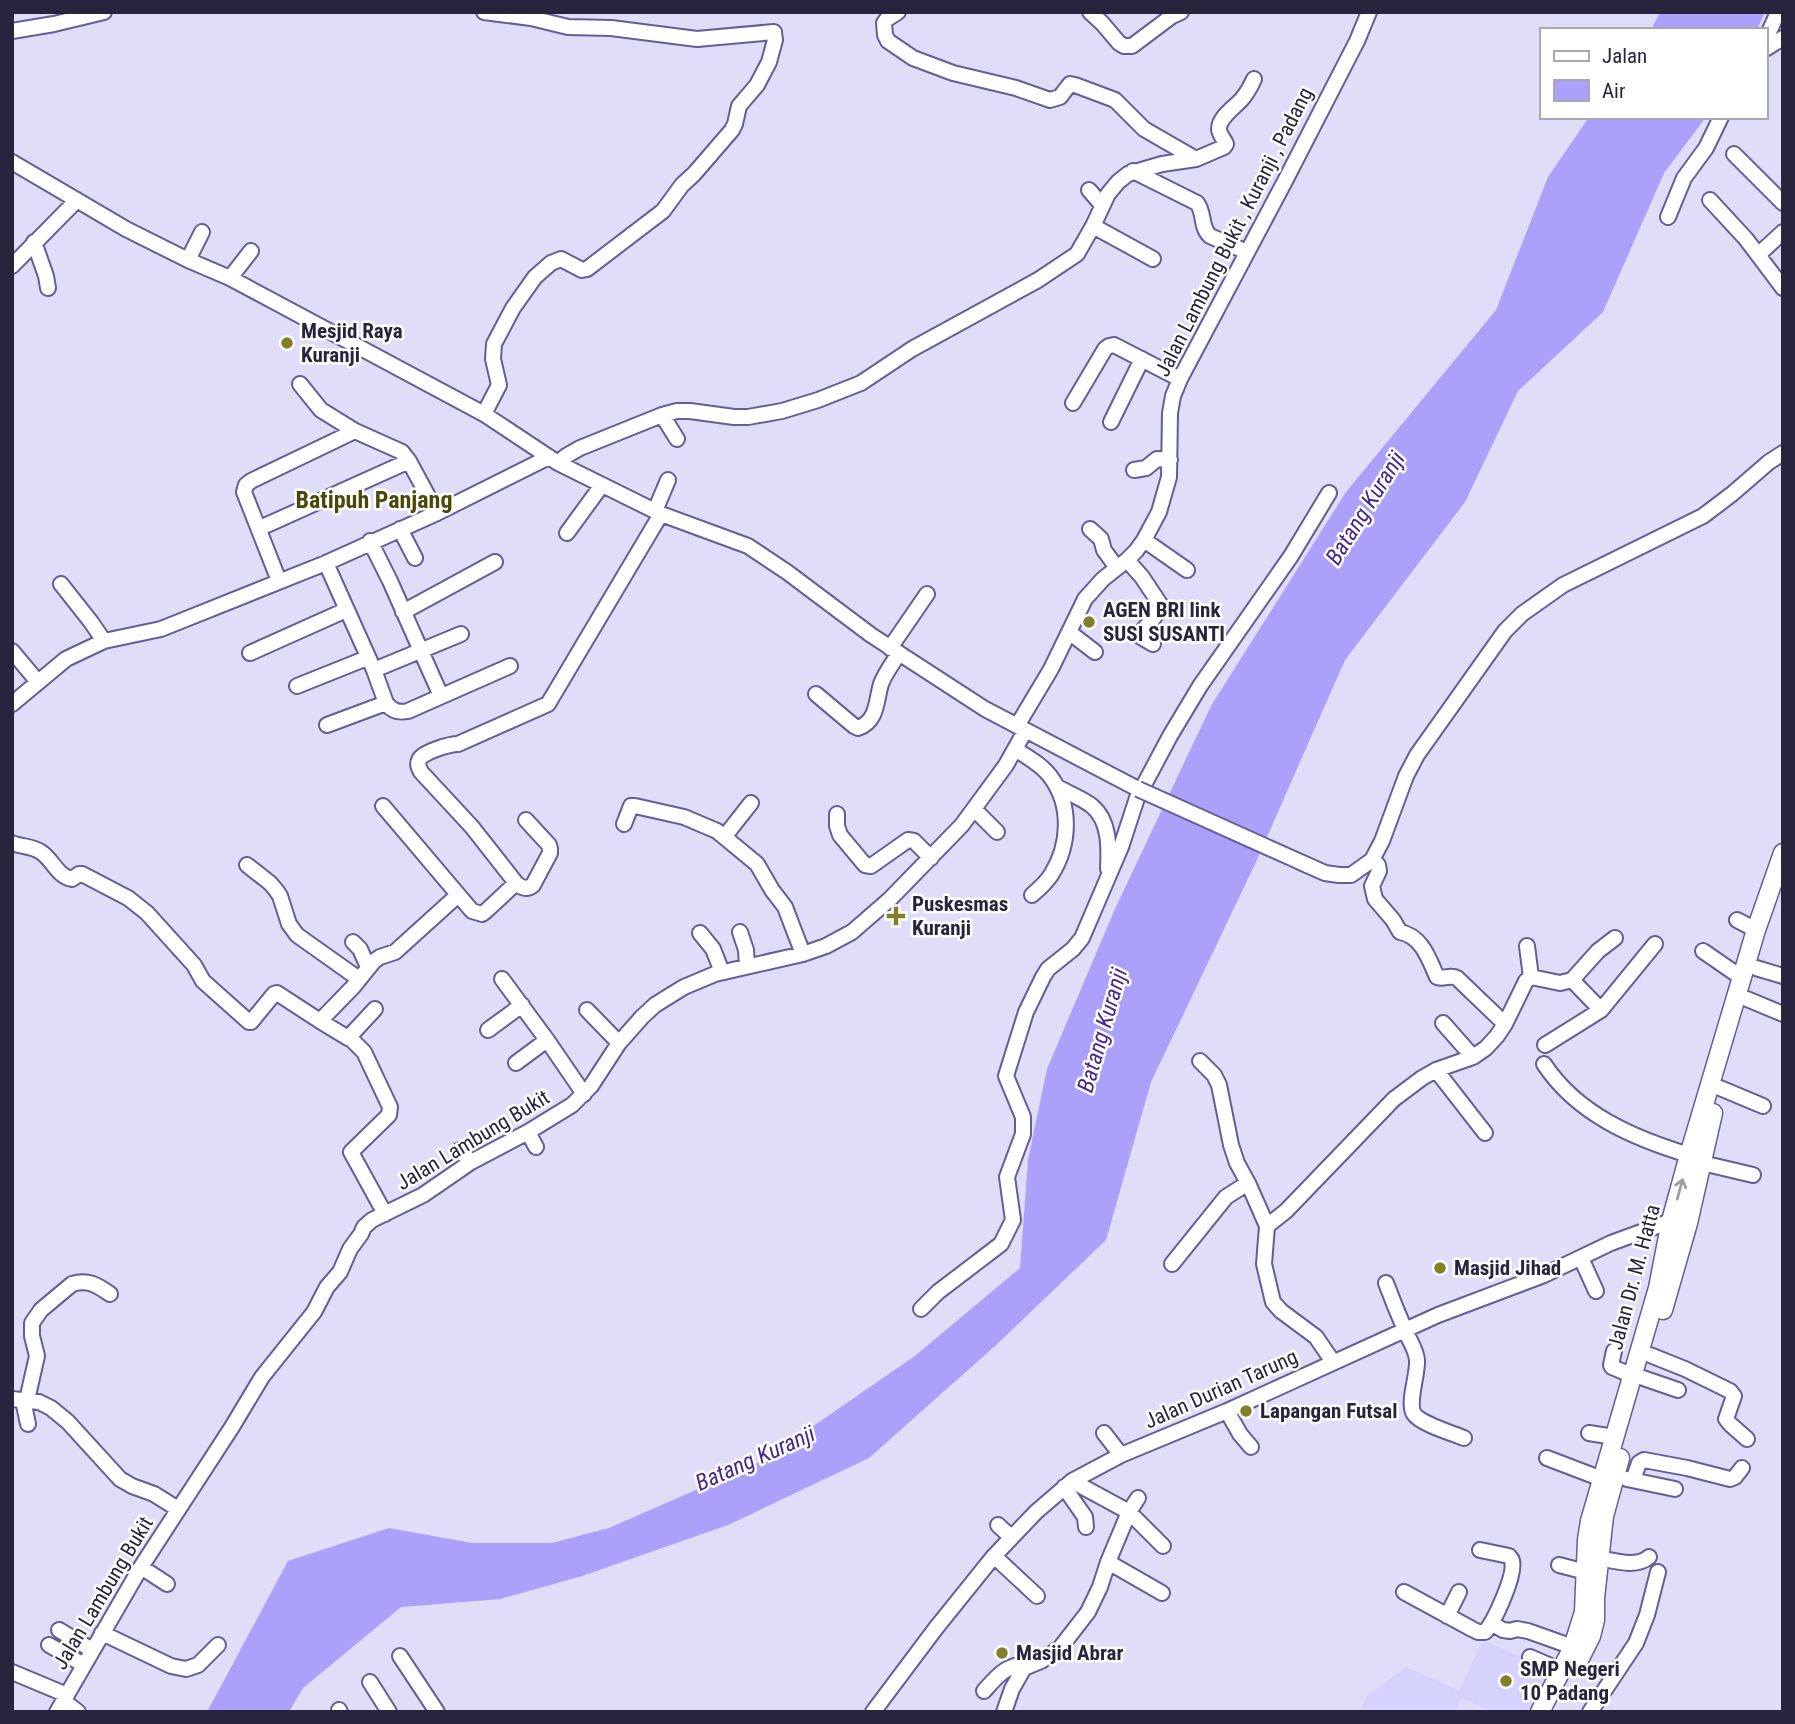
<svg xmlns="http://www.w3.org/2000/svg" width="1795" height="1724" font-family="'Roboto Condensed',sans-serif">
	<rect width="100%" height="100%" fill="#dfddf8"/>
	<path fill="#d5d2fe" d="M1483 1640 1553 1671 1533 1712H1495L1462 1698 1455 1712H1360L1367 1696 1406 1667 1459 1691Z"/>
	<path fill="#aca1fa" d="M1660 12H1765L1757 30H1651Z
		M1589 117H1706L1664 173 1603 312 1518 391 1465 502 1345 660 1255 864 1151 1082 1106 1240 995 1346 869 1458 728 1525 582 1576 500 1599 401 1607 303 1688 289 1712H207L288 1561 389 1528 472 1543H552L609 1528 764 1460 915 1356 1020 1268 1028 1160 1047 1069 1115 909 1211 706 1346 492 1496 310 1548 177Z"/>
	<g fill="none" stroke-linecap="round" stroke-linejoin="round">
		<g stroke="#645d97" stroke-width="18">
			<path id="minor" d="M484 12 531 18 568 27 611 28 697 39 774 32 775 40 769 62 757 85 739 106 735 124 732 130 694 174 682 185 663 211 587 269 582 270 561 259 551 263 535 277 513 308 494 344 493 359 499 385 484 414
				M898 12 887 19 884 23 885 35 888 41 913 58 953 73 1016 88 1050 100 1060 97 1070 84 1075 85 1115 100 1144 129 1196 159
				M1090 12 1102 23 1119 43 1124 46H1132L1172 16 1181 12
				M12 31 54 24 104 12
				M1765 41 1778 12
				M1765 49 1783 38
				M1734 154 1783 203
				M12 162 126 229 188 260 230 278 484 414 558 463 661 514 748 546 787 572 871 635 985 709 1138 789
				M1133 171 1197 203C1205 213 1200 227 1210 236L1247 252
				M1089 190 1102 205
				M1710 200 1746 239 1783 288
				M1668 217 1684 178 1706 148 1721 117
				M1093 226 1153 259
				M34 242 46 276 48 288
				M1758 255 1783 232
				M188 260 202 232
				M12 266 77 200
				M230 278 251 251
				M300 384 321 410 355 431
				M1073 403 1105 349 1109 346 1114 345 1180 379
				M662 415 677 439
				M1111 422 1142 359
				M558 463 566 456 580 448 662 415 677 411H690L734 417H748L782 411 818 400 861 383 912 349 1038 280 1077 254 1093 226 1108 194 1118 182 1128 174 1162 164 1196 159 1224 147 1226 144C1224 139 1219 134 1219 129 1219 117 1235 107 1242 99 1247 93 1251 86 1254 79
				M1134 470 1146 468 1157 459 1170 460
				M655 511 668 480
				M260 528 409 461
				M400 529 415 558
				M1090 529 1101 539 1104 550 1117 568
				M567 533 602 485
				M1144 540 1187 570
				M370 541 390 581 441 696
				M1127 560 1142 577 1160 604C1159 616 1147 624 1140 634L1141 637 1153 644
				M326 563 374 670 386 703C392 711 398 713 408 711L510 666
				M279 581 244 492 246 485 251 481 355 431 402 452 409 461 437 513
				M61 584 91 622 104 641
				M403 612 495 562
				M1069 632 1095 652
				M890 648 927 594
				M12 651 38 682
				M250 653 346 610
				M374 670 461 634
				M297 686 367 658
				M816 694 854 726 858 728C878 721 876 700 881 684 885 673 893 663 899 653
				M12 704 66 659 104 641 161 629 326 563 437 513 549 457
				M327 725 386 703
				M1017 726 1051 669 1085 599 1103 579 1127 560 1136 551 1144 540 1159 512 1169 477 1170 413 1173 396 1180 379 1285 181 1357 41 1369 12
				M1015 749C1027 757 1041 764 1050 776 1072 805 1070 845 1051 875 1046 883 1039 889 1032 895
				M1057 787C1068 793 1082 798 1092 806 1110 821 1109 848 1108 869
				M383 806 472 911 482 914 486 911 516 883
				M974 809 997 832
				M837 814V826L840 835 865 865 871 866 908 840 914 841 931 858
				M526 820 549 845 550 849V853L533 885C527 890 521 888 516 883L472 827 421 772C419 768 417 765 419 760 422 752 450 744 458 744L548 704 661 514
				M624 824 631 806H635L684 817 717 831 757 864 772 890 785 907 803 954
				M725 836 751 803
				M12 843C22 847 32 846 41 852 53 860 57 876 72 879L79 874H82L128 898 147 913 194 965 203 981 249 1022H251L274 994 277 993 320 1021 353 987 374 961 380 957 395 952 458 895
				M1372 860 1378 865 1379 871 1372 886 1375 899 1393 920 1400 932C1422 936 1429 959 1437 977 1443 980 1450 974 1457 978L1505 1024
				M247 865 270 883 276 890 280 896 289 924 297 935 359 979
				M1307 865 1325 873 1339 875H1351L1372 860 1382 841 1406 776 1417 755 1505 631 1522 614 1563 585 1703 516 1732 494 1769 462 1783 453
				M1737 920 1756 930
				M740 932 746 950 747 966
				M700 933 713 949 722 972
				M353 942 360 949 368 967
				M1527 946 1531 977
				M1703 951 1742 978
				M1756 968 1783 976
				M502 979 547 1040 584 1094
				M1572 980 1598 951 1615 938
				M1747 999 1783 1014
				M587 1010 619 1043
				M320 1021 348 1038 375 1009
				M1443 1023 1473 1057
				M488 1030 522 1005
				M349 1037 364 1052 390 1107 389 1115 351 1152 385 1214
				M1545 1045 1601 1010 1655 944
				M1200 1061 1214 1075 1219 1085 1231 1145 1237 1163 1248 1183 1267 1226 1264 1264 1273 1302 1281 1311 1316 1337 1333 1362
				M516 1063 547 1040
				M1544 1064C1577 1114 1633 1138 1689 1155
				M1436 1070 1485 1133
				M1720 1088 1763 1106
				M528 1132 536 1147
				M460 1150 471 1162
				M1702 1163 1753 1175
				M1267 1226 1286 1211 1394 1099 1422 1078 1436 1070 1473 1057 1486 1048 1497 1036 1505 1024 1526 981 1531 977 1560 983 1572 980 1601 1010
				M1581 1258 1596 1291
				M1172 1264 1226 1197 1248 1183
				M1386 1283C1392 1299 1398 1314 1405 1330 1409 1340 1416 1349 1417 1360 1418 1375 1407 1403 1414 1414 1421 1424 1452 1433 1464 1438
				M921 1309 938 1292 1001 1244 1013 1220 1007 1177 1023 1134V1117L1006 1076 1026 1012 1043 977 1048 969 1073 949 1082 938 1121 847 1137 798 1170 736 1200 686 1291 556 1329 493
				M1614 1351 1611 1365 1612 1367 1631 1375
				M1650 1355 1685 1369 1730 1391 1734 1396 1726 1419 1730 1424 1747 1439
				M1643 1378 1678 1390
				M12 1399 39 1402 51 1408 68 1422 120 1479 132 1486 154 1494 178 1509
				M23 1400 28 1424
				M27 1400 37 1356 32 1336V1323L41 1310 72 1284C88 1279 97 1285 110 1294
				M1227 1411 1240 1434 1251 1447
				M1104 1433 1121 1455
				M1589 1433 1614 1437
				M1547 1458 1602 1479
				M1627 1479 1675 1489
				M1633 1480 1639 1463 1644 1460 1687 1468 1730 1479 1735 1477 1742 1468
				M1072 1481 1129 1512 1163 1546
				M1064 1487 1085 1517 1086 1527
				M998 1525 1011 1537
				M994 1556 1037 1596
				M1599 1558C1615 1561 1636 1568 1649 1557
				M1108 1562 1162 1593
				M1559 1565 1586 1572
				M141 1567 167 1584
				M1404 1592 1472 1629 1478 1632H1485C1494 1622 1516 1575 1512 1561 1512 1559 1510 1558 1509 1556L1480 1550
				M1447 1616 1459 1592
				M1491 1623 1503 1630 1510 1631 1517 1629 1528 1631 1573 1647
				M59 1630 92 1650
				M102 1633 171 1666 186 1669 198 1665 218 1645
				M49 1645 84 1665
				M400 1656 437 1712
				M1530 1657 1562 1671
				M12 1672 67 1695
				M370 1682 389 1712
				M984 1691C999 1674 1005 1666 1029 1663
				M64 1701 78 1712
				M339 1710 340 1712
				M57 1712 141 1567 232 1427 262 1377 314 1312 327 1287 340 1272 350 1249 361 1234 364 1227 372 1220 423 1195 471 1162 528 1132 572 1105 591 1086 619 1043 642 1017 655 1005 671 995 684 987 715 974 803 954 826 946 852 932 890 899 962 825 1006 765 1025 731
				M873 1712 936 1628 994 1556 1036 1512 1072 1481 1121 1455 1227 1411 1438 1315 1544 1275 1611 1243 1671 1221
				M1004 1712 1012 1689 1024 1668 1041 1661 1060 1648 1088 1612 1100 1587 1108 1562 1129 1512 1138 1498
				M1590 1712 1636 1643 1647 1615 1658 1572"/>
		</g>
		<g stroke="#645d97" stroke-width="21">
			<path id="major" d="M1663 1310 1688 1223 1713 1113
				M1578 1662 1591 1636 1595 1620V1598L1604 1516 1620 1458
				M1540 1712 1573 1647 1584 1612 1587 1540 1590 1521 1658 1288 1671 1221 1689 1155 1756 930 1783 853"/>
		</g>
		<use href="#minor" stroke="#fff" stroke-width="14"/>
		<use href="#major" stroke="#fff" stroke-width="18"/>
		<g stroke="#645d97" stroke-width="18" stroke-linecap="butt">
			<path id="minor-bridge" d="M1138 789 1307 865"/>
		</g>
		<use href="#minor-bridge" stroke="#fff" stroke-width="14"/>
	</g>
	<defs><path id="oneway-shaft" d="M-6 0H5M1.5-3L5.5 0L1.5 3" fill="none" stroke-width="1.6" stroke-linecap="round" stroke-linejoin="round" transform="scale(1.75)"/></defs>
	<use stroke="#9e9ca8" href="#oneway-shaft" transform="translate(1680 1189) rotate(-75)"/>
	<g fill="#818028" stroke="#fff" stroke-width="2.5">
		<circle cx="287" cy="343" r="7"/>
		<circle cx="1089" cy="622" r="7"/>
		<path d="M892.5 905.5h7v7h7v7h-7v7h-7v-7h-7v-7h7z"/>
		<circle cx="1440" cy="1268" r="7"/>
		<circle cx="1246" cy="1411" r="7"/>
		<circle cx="1002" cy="1653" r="7"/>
		<circle cx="1506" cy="1681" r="7"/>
	</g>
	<g text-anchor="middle" stroke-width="5" stroke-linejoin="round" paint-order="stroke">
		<g font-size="21" fill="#27243d" stroke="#fff">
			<text transform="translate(1234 232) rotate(-63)" y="7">Jalan Lambung Bukit , Kuranji , Padang</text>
			<text transform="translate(473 1140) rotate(-31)" y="7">Jalan Lambung Bukit</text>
			<text transform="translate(1634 1277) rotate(-75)" y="7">Jalan Dr. M. Hatta</text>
			<text transform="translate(1221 1389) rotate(-24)" y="7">Jalan Durian Tarung</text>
			<text transform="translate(103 1593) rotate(-59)" y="7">Jalan Lambung Bukit</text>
		</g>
		<g font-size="21" font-weight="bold" fill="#27243d" stroke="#fff" text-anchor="start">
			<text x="301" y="338">Mesjid Raya<tspan x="301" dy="24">Kuranji</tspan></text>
			<text x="1103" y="617">AGEN BRI link<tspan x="1103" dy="24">SUSI SUSANTI</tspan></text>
			<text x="912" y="911">Puskesmas<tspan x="912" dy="24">Kuranji</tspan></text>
			<text x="1454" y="1275">Masjid Jihad</text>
			<text x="1260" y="1418">Lapangan Futsal</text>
			<text x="1016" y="1660">Masjid Abrar</text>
			<text x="1520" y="1676">SMP Negeri<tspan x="1520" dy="24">10 Padang</tspan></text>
		</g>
		<g font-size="23" font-style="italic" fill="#43288d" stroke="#fff">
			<text transform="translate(1365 508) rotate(-58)" y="8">Batang Kuranji</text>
			<text transform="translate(1102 1030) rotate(-74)" y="8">Batang Kuranji</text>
			<text transform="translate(755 1458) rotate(-24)" y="8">Batang Kuranji</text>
		</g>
		<g font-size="24" font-weight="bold" fill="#494808" stroke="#fff">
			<text x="374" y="508">Batipuh Panjang</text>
		</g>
	</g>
	<rect width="1795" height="1724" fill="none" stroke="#27243d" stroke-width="28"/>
	<rect x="1540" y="28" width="228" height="91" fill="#ffffff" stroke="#a9a7b1" stroke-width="2"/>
	<rect x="1554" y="51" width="35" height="10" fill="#ffffff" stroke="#a9a7b1" stroke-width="2"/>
	<text x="1602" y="63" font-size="21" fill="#27243d">Jalan</text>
	<rect x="1554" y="80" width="35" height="21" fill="#aca1fa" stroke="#a9a7b1" stroke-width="2"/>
	<text x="1602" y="98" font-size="21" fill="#27243d">Air</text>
</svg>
